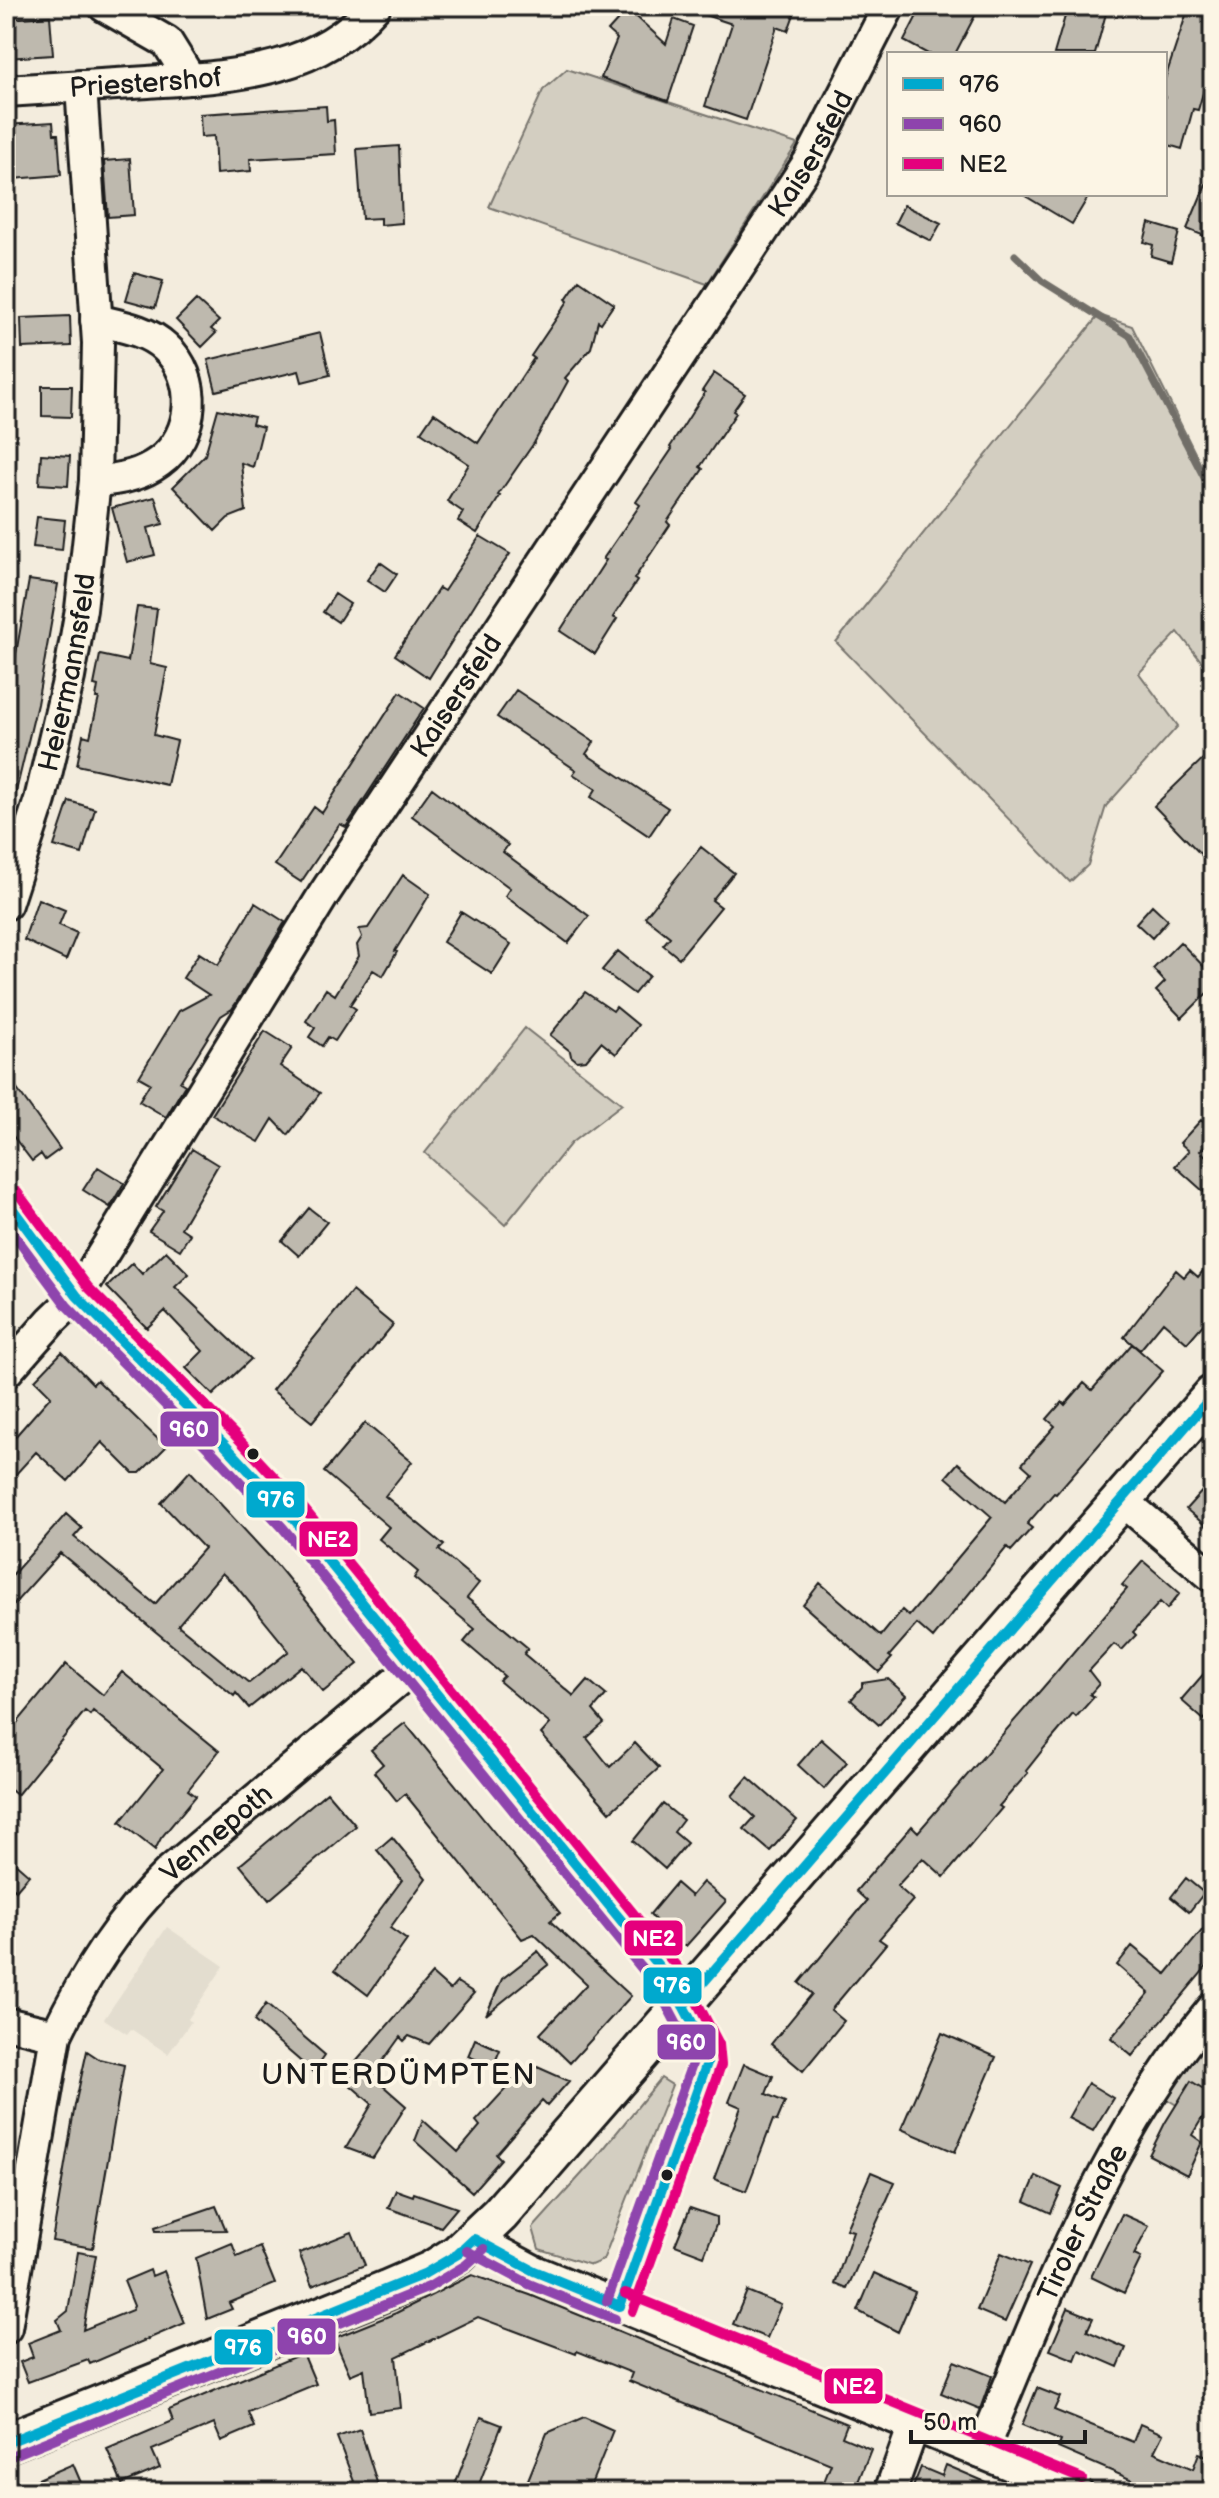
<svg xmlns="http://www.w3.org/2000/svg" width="1219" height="2498" font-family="'Balsamiq Sans',sans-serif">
	<rect width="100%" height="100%" fill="#f3ecdd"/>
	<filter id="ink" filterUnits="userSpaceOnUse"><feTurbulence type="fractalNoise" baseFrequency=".0125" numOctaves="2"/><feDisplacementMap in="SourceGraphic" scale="16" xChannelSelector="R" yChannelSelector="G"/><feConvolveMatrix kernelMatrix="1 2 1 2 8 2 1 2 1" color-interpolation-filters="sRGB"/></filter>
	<g filter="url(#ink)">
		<path fill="#e3ddcf" d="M167 1927 224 1966 188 2019 191 2022 168 2054 131 2029 127 2034 104 2019Z"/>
		<path fill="#d3cec1" stroke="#78756e" stroke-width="2" d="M567 69 797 144 707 284 489 207 543 90Z
			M1099 315 1132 326 1207 477 1213 474V676L1178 632 1139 673 1178 726 1106 806 1088 865 1070 882 836 642Z
			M525 1028 622 1104 571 1143 505 1225 425 1153Z
			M1213 2034V2127L1165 2098 1179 2075Z
			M661 2078 672 2085 603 2260 591 2265 539 2249 533 2228 596 2158Z"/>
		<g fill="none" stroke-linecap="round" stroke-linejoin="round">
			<path stroke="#716e68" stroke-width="7" d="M1015 255 1042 281 1130 336 1213 495"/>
		</g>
		<path fill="#beb9ae" stroke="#1c1c1c" stroke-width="2" fill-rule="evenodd" d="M688 6H797L788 31 777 27 746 120 705 106 732 24 687 9Z
			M922 6H980L955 54H928L904 41Z
			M1068 6H1108L1095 54H1054Z
			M1189 6H1213V70L1210 69 1198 110 1193 109 1182 149 1165 144V79Z
			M628 9 666 44 674 19 693 26 668 101 601 78 617 39 608 31Z
			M50 16 53 55 6 58V19Z
			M326 106 327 121 334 120 336 154 250 159 251 171 216 174 214 136 201 137 200 114Z
			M53 122 54 134H58L61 175 13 179 12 161H6V125Z
			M399 146 402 223 380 225V218L362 219 357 149Z
			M130 159 134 215 108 217 104 161Z
			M1213 167V222L1207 237 1187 229Z
			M1022 194H1090L1072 224Z
			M904 205 941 223 931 241 895 223Z
			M1149 223 1179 232 1171 262 1151 256 1153 245 1144 242Z
			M134 273 163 281 155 308 126 300Z
			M579 280 614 304 601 323 598 321 591 348 565 378 568 381 534 443 498 495 500 496 477 533 458 521 463 512 447 501 469 464 421 432 434 413 478 443 534 358 531 356 568 301 566 299Z
			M196 300 219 321 211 329 216 333 202 347 176 320Z
			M70 316 71 346 22 348 21 318Z
			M320 333 330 375 302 382 299 371 216 391 208 360Z
			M714 373 745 394 733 411 736 413 700 467 703 469 667 522 670 525 634 579 637 581 613 617 617 619 595 654 560 631 606 560 603 559 640 505 636 502 672 449 670 447 705 392 702 391Z
			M42 386H72L71 417 42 416Z
			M218 409 254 417 252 424 263 427 253 467 241 463 246 511 228 518 215 531 173 487 205 455Z
			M41 454 70 456 68 486 39 484Z
			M155 497 163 524 148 528 155 555 127 562 112 508Z
			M37 517 65 520 62 550 33 547Z
			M480 536 510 554 478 599 429 678 395 655 439 588 444 591Z
			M380 562 397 574 385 592 367 580Z
			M29 580 58 584 37 704 13 804 6 803V710Z
			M335 594 350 604 338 622 323 612Z
			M137 607 157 609 150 664 167 668 154 735 177 741 167 785 77 765 83 735 90 737 99 698H96L98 686 94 685 100 655 128 661Z
			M516 690 594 742 586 754 668 808 649 836 591 797 596 789 573 774 576 770 497 717Z
			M400 692 424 708 346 827 340 824 301 882 275 865 314 807 322 813Z
			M1213 749V867L1154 806Z
			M432 788 508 845 503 852 589 916 568 943 505 896 510 888 412 816Z
			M69 801 95 809 82 854 54 846Z
			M701 847 734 873 712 900 721 907 679 958 663 945 670 937 645 917Z
			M403 875 430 894 395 951 397 952 383 976 373 970 350 1005 356 1009 335 1041 328 1037 322 1046 309 1037 315 1028 306 1021 326 989 335 995 359 956 357 945 362 937 359 929 368 928Z
			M38 899 65 910 59 925 77 933 66 960 24 940Z
			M255 903 285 922 236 1003 232 1009 221 1016 180 1082 185 1085 166 1117 139 1101 150 1083 139 1077 179 1011 209 995 183 978 199 953 218 965Z
			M1152 905 1168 920 1152 938 1136 923Z
			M461 912 511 944 492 974 443 942Z
			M1180 942 1213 976V987L1182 1018 1156 991 1165 982 1153 969Z
			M618 951 649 976 634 994 602 970Z
			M585 992 613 1011 616 1007 638 1025 616 1054 601 1042 586 1060 577 1061 571 1056 570 1051 550 1035Z
			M265 1031 292 1048 280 1066 320 1093 288 1135 273 1119 259 1142 212 1115Z
			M6 1074 60 1149 45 1160 41 1154 32 1161 6 1127Z
			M1201 1120 1213 1130V1137L1200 1151 1213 1162V1200L1175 1166 1189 1151 1180 1143Z
			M192 1149 218 1165 181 1228 190 1234 180 1250 149 1231 163 1211 156 1207Z
			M98 1167 124 1183 110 1207 83 1190Z
			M309 1208 327 1222 299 1256 282 1241Z
			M166 1251 189 1274 175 1287 251 1359 213 1395 186 1368 203 1351 165 1311 147 1328 107 1287 132 1263 142 1274Z
			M1213 1259V1313L1187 1343 1163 1322 1140 1350 1124 1337 1176 1270 1184 1277 1190 1270 1198 1277Z
			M352 1291 393 1325 312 1422 272 1390Z
			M1132 1344 1163 1371 1056 1494 1054 1493 1027 1524 1032 1528 1011 1551 1007 1547 933 1638 917 1624 889 1656 892 1658 879 1672 803 1605 820 1583 881 1636 902 1610 909 1616 992 1517 946 1477 958 1463 1005 1502 1031 1472 1022 1464 1055 1426 1047 1419 1062 1402 1065 1405 1084 1383 1092 1390Z
			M62 1352 93 1384 97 1380 166 1447 140 1473H133L102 1442 68 1481 36 1452 6 1485V1447L51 1396 35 1380Z
			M365 1423 412 1462 385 1496 444 1545 439 1550 479 1583 467 1598 528 1648 524 1654 574 1696 588 1680 606 1695 593 1710 604 1723 587 1738 610 1767 635 1743 659 1768 610 1812 541 1734 550 1724 499 1681 504 1676 464 1642 475 1629 414 1578 418 1572 379 1539 389 1527 324 1472Z
			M190 1471 277 1565 358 1664 323 1692 301 1666 249 1708 236 1693 234 1696 60 1553 6 1613V1582L66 1514 82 1528 74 1537 155 1604 204 1548 161 1503ZM222 1573 236 1586 289 1651 249 1683 178 1625Z
			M1213 1479V1532L1186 1509Z
			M1143 1561 1180 1593 1167 1609 1160 1602 1133 1632 1136 1635 1122 1650 1114 1644 1089 1671 1099 1684 1090 1694 1094 1697 1076 1717 1073 1714 1045 1747 1026 1771 1028 1773 999 1806 1002 1808 944 1877 923 1858 897 1886 913 1900 879 1939 886 1944 831 2010 844 2021 803 2071 771 2044 812 1994 799 1983 867 1901 856 1891 912 1826 918 1832 1053 1676 1127 1589 1122 1585Z
			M1213 1663V1709L1204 1720 1181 1700Z
			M66 1664 103 1695 122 1672 219 1751 188 1790 196 1796 161 1838 155 1850 120 1822 163 1769 93 1711 90 1715 85 1711 17 1795 6 1786V1736Z
			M888 1679 906 1695 879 1725 851 1700 862 1687V1683Z
			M405 1723 560 1913 550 1921 631 1996 570 2063 540 2034 587 1984 534 1934 522 1939 405 1794 397 1801 374 1772 383 1764 371 1750Z
			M821 1739 847 1762 824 1789 798 1765Z
			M748 1777 797 1820 770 1851 744 1829 755 1817 732 1796Z
			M327 1792 356 1826 269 1900 240 1865Z
			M663 1804 683 1820 674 1832 687 1843 665 1869 633 1841Z
			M392 1837 426 1878 390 1928 407 1940 368 1995 335 1970 402 1880 377 1850Z
			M6 1855 29 1875 16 1890 6 1881Z
			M1186 1878 1204 1893 1189 1912 1171 1897Z
			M703 1882 726 1901 686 1946H677L650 1914 676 1883 691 1896Z
			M1213 1917V1959L1132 2056 1111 2038 1149 1993 1117 1965 1132 1946 1166 1974Z
			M538 1951 549 1964 486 2015 502 1979Z
			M432 1974 450 1990 457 1982 474 1993 429 2044 409 2036 404 2041 400 2037 372 2076 406 2106 373 2158 346 2148 372 2104 342 2078Z
			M266 2004 325 2055 313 2072 254 2021Z
			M942 2033 996 2057 955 2152 901 2129Z
			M475 2039 500 2050 493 2067 468 2056Z
			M87 2051 99 2059 124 2065 93 2248 52 2241 75 2105Z
			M744 2064 773 2076 766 2094 785 2102 777 2121 773 2120 746 2191 714 2179 741 2107 729 2102Z
			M535 2066 569 2081 547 2106 542 2101 496 2154 501 2159 472 2192 415 2141 423 2120 458 2152 480 2126 476 2121 525 2068 529 2072Z
			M1191 2081 1213 2095V2100L1192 2135 1202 2142 1187 2175 1149 2155 1165 2123Z
			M1088 2083 1113 2098 1093 2131 1068 2118Z
			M871 2172 895 2182 847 2289 835 2284 853 2231 846 2229Z
			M1036 2176 1062 2188 1051 2213 1025 2201Z
			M396 2190 413 2196 414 2193 457 2208 441 2227 388 2208Z
			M216 2206 226 2230 156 2231 155 2227Z
			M690 2208 716 2217V2225L704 2256 675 2245Z
			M1122 2214 1149 2226 1134 2255 1141 2258 1124 2293 1091 2277Z
			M352 2232 365 2265 312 2286 299 2253Z
			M232 2243 237 2257 260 2247 275 2284 229 2303 232 2309 207 2319 196 2258Z
			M78 2252 96 2255 83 2330 132 2310 134 2306 124 2281 150 2270 152 2276 164 2271 185 2323 90 2364 88 2360 28 2382 20 2362 33 2357 28 2343 61 2330 57 2320 68 2311Z
			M1001 2253 1030 2265 1005 2322 977 2310Z
			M874 2273 915 2292 898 2332 858 2311Z
			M472 2275 530 2295 847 2424 842 2437 871 2449 854 2492H820L831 2464 629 2381 632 2373 577 2351 576 2354 478 2317 396 2357 401 2408 369 2412 364 2369 350 2375 334 2338 396 2313Z
			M747 2291 781 2305 767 2338 733 2324Z
			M1068 2308 1093 2318 1087 2331 1126 2348 1118 2367 1079 2350 1075 2360 1050 2350Z
			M303 2353 316 2384 248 2412 254 2427 221 2441 214 2424 152 2450 160 2468 122 2484 107 2449 173 2421 169 2410Z
			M954 2361 992 2376 980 2409 941 2393Z
			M1037 2388 1060 2397 1054 2410 1133 2442 1140 2424 1163 2434 1154 2452 1193 2469 1199 2453 1213 2458V2492H1160L1058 2448 1061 2441 1022 2425Z
			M481 2417 502 2425 476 2492H452Z
			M584 2417 613 2430 588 2492H523L547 2433Z
			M360 2429 380 2492H358L337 2437Z
			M73 2464 85 2492H8Z
			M946 2465 1009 2492H911L921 2467 942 2476Z"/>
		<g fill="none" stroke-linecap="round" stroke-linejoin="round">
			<g stroke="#1c1c1c" stroke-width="36">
				<g id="minor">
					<path d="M104 6 167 42 190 79"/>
					<path id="s1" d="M6 91C53 88 101 85 148 82 232 76 315 74 375 6"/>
					<path d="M95 481C118 480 140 476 159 462 196 435 199 377 165 347 147 330 120 326 96 320"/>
					<path id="s2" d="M6 904 40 800 69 677 81 609 95 481 98 343 81 86"/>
					<path d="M6 1200 77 1296 224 1444 294 1519 669 1979 706 2049 707 2063 620 2306"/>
					<path id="s3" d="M6 1372 52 1320 77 1296 324 894 810 160 889 6"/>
					<path d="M1122 1500 1213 1577"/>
					<path d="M6 2023 56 2035"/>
					<path d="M474 2239 534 2271 1077 2492"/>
					<path id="s4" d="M6 2328 56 2035C86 1973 120 1919 170 1871L415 1666"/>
					<path id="s5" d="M981 2453C1046 2298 1104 2139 1213 2008"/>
					<path d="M890 2492 914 2425"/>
				</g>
			</g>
			<g stroke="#1c1c1c" stroke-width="44">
				<path id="major" d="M6 2443 387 2290 431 2271 458 2254 500 2214 1213 1395"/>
			</g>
			<use href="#minor" stroke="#fcf5e5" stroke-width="30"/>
			<use href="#major" stroke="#fcf5e5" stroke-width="38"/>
			<g stroke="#fcf5e5" stroke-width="16">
				<path id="bus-1" d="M6 1200 77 1296 224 1444 294 1519 669 1979 706 2049 707 2063 620 2306
					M683 2006 1213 1395
					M474 2239 534 2271 620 2306
					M6 2443 424 2274 458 2254 474 2239"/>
			</g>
			<g stroke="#fcf5e5" stroke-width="16">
				<path id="bus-2" d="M6 1224 67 1306 214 1454 283 1528 657 1987 692 2053 693 2061 607 2301
					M467 2251 529 2284 615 2319
					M11 2456 429 2287 466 2265 484 2249"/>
			</g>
			<g stroke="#fcf5e5" stroke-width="16">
				<path id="bus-3" d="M17 1192 88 1287 234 1434 305 1510 681 1972 719 2044 721 2065 633 2311
					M625 2293 1082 2479"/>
			</g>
			<use href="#bus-1" stroke="#00a9ce" stroke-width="10"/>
			<use href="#bus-2" stroke="#8e44ad" stroke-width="10"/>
			<use href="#bus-3" stroke="#e5007d" stroke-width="10"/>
		</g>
	</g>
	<g fill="#1c1c1c" stroke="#fcf5e5" stroke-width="3">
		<circle cx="253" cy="1454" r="7"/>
		<circle cx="667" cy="2175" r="7"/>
	</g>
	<g text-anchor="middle" stroke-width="8" stroke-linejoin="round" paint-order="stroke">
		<g font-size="28" fill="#1c1c1c" stroke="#fcf5e5">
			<text dy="10" stroke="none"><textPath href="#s1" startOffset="140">Priestershof</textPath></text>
			<text dy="10" stroke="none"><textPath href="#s3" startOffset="1462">Kaisersfeld</textPath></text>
			<text dy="10" stroke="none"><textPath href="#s2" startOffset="240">Heiermannsfeld</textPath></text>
			<text dy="10" stroke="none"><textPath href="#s3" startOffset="814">Kaisersfeld</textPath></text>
			<text dy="10" stroke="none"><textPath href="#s4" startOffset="558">Vennepoth</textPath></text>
			<text dy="10" stroke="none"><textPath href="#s5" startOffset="252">Tiroler Straße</textPath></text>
		</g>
		<g font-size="30" letter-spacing="2" fill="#1c1c1c" stroke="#fcf5e5">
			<text x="399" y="2084">UNTERDÜMPTEN</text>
		</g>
	</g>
	<g stroke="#fcf5e5" stroke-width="3">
		<rect x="159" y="1410" width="61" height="38" rx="8" fill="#8e44ad"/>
		<rect x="245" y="1480" width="61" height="39" rx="8" fill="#00a9ce"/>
		<rect x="298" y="1520" width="61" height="38" rx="8" fill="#e5007d"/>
		<rect x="623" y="1919" width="61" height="38" rx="8" fill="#e5007d"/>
		<rect x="642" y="1966" width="61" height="39" rx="8" fill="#00a9ce"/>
		<rect x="656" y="2023" width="61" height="38" rx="8" fill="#8e44ad"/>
		<rect x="276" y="2317" width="61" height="39" rx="8" fill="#8e44ad"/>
		<rect x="213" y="2328" width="61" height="38" rx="8" fill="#00a9ce"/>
		<rect x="823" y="2367" width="61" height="38" rx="8" fill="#e5007d"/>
	</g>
	<g font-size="22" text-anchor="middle" font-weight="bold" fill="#fff">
		<text x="189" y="1437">960</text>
		<text x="276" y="1507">976</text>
		<text x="329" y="1547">NE2</text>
		<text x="654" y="1946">NE2</text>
		<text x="672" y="1993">976</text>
		<text x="686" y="2050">960</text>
		<text x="307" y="2344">960</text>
		<text x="243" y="2355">976</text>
		<text x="854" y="2394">NE2</text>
	</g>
	<rect width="1219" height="2498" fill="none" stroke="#fcf5e5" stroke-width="32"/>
	<rect x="16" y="16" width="1187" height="2466" fill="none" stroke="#1c1c1c" stroke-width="3" filter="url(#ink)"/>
	<rect x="887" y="52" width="280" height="144" fill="#fcf5e5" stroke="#a29e95" stroke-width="2"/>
	<rect x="903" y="78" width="40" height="12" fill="#00a9ce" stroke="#a29e95" stroke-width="2"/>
	<text x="959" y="92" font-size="24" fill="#1c1c1c">976</text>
	<rect x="903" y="118" width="40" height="12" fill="#8e44ad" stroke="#a29e95" stroke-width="2"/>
	<text x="959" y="132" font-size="24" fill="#1c1c1c">960</text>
	<rect x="903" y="158" width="40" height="12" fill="#e5007d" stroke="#a29e95" stroke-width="2"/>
	<text x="959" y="172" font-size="24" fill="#1c1c1c">NE2</text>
	<path d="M911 2430v12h174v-12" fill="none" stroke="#1c1c1c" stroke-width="4"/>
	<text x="923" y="2430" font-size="24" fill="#1c1c1c" stroke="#fcf5e5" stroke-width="6" paint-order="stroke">50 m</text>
</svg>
